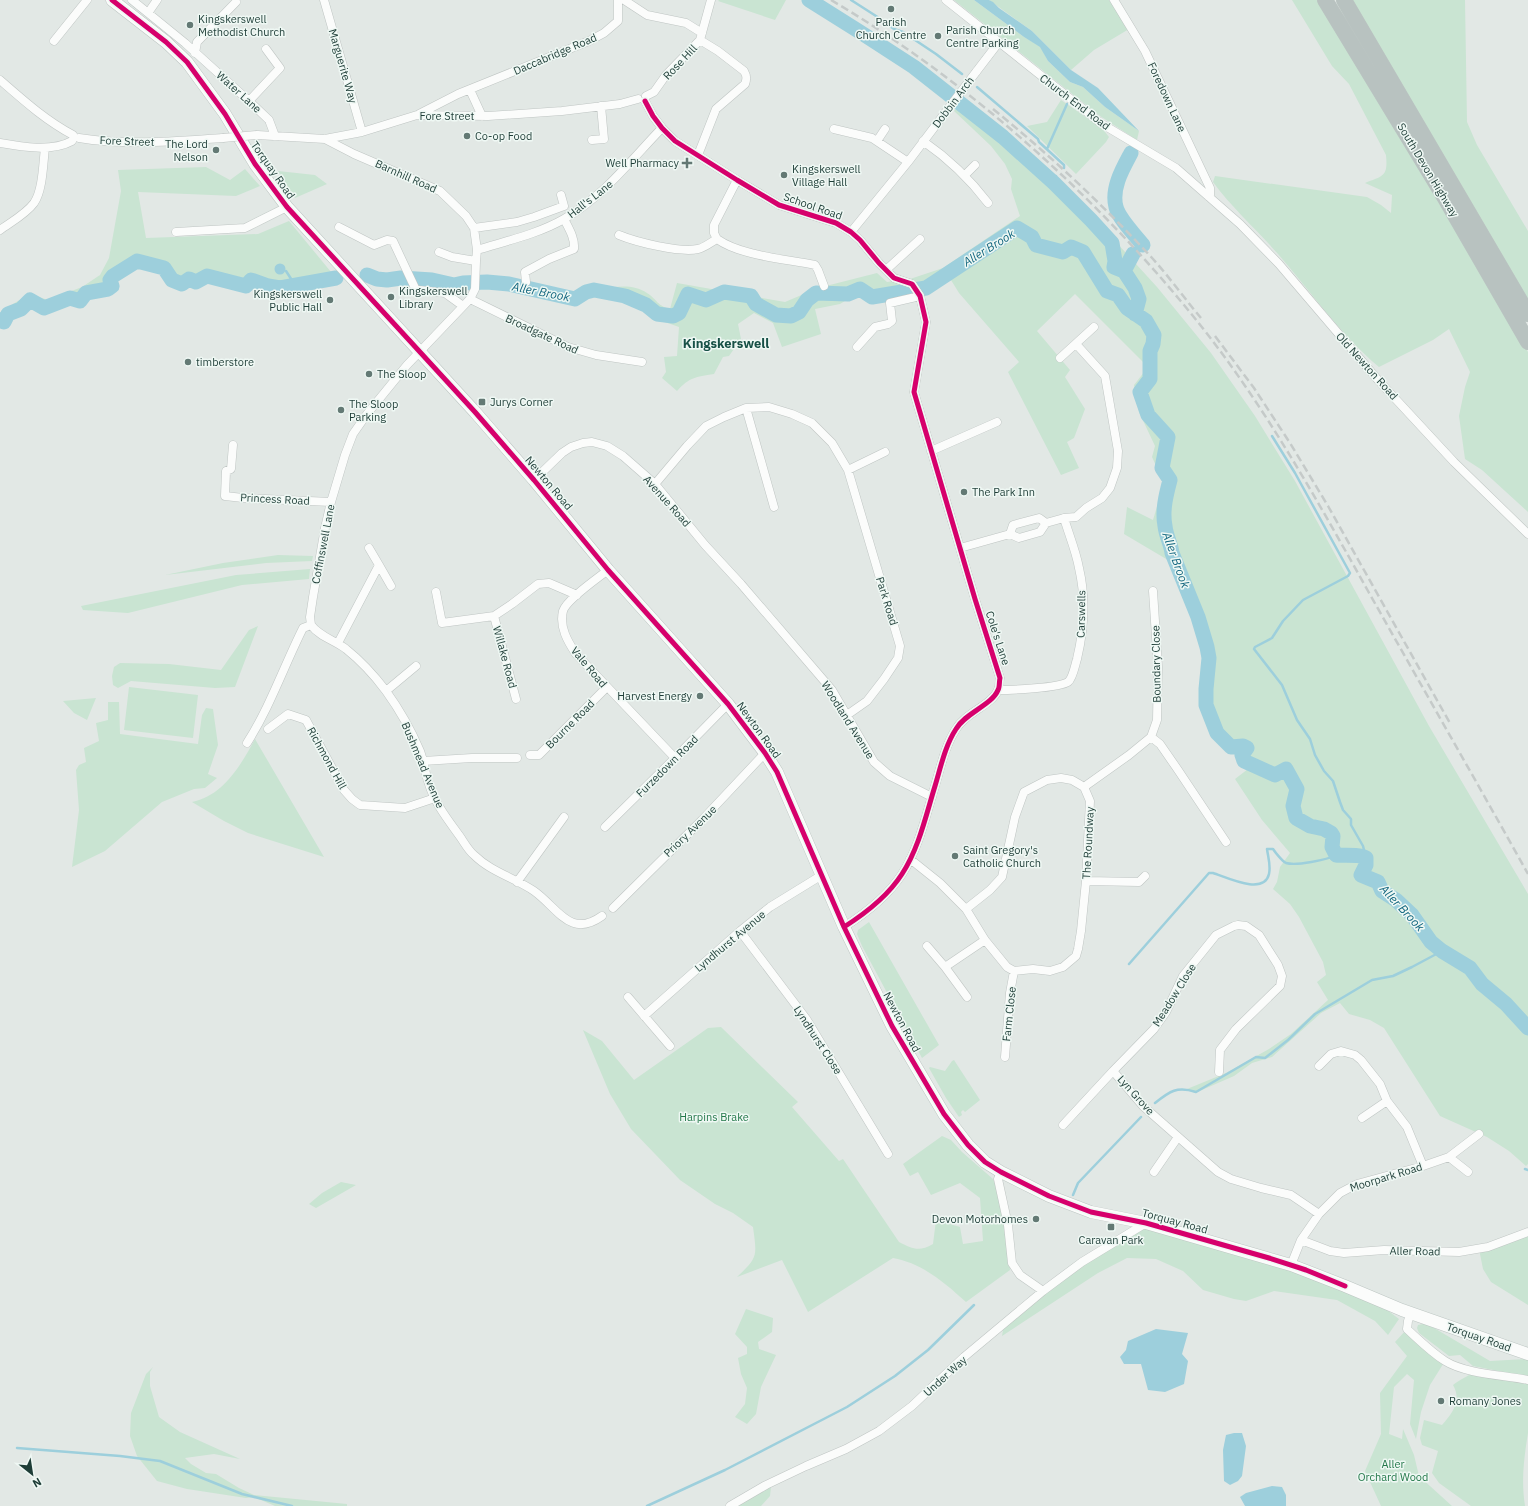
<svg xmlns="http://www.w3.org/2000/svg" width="1528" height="1506" font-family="'IBM Plex Sans',sans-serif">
	<rect width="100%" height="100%" fill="#e2e8e5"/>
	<path fill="#c9e4d2" d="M719 0H786L775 20 718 1Z
		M954 0H974L1024 37 1041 47 1048 61 1070 82 1083 87 1105 107 1139 131 1137 140 1100 116Z
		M989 0H1109L1129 29 1094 50 1071 70 1032 31Z
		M1292 0H1320L1528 352V512L1482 470 1465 459 1459 416 1465 387 1470 372 1449 329 1433 340 1379 367C1341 335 1311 292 1278 254 1257 230 1232 208 1213 182L1215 176 1367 197 1381 205 1391 213 1392 195 1365 183C1384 176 1388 176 1386 155L1349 84 1332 66Z
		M1346 0H1465L1467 122 1477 145 1528 231V306Z
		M1061 100 1102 128 1109 137 1106 142 1076 174 1027 126 1047 122Z
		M963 101 1048 174 1095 219 1157 287 1211 353 1255 416 1295 481 1429 726 1528 894V1164L1526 1166 1509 1151 1487 1137 1440 1116 1384 1028 1370 1020 1349 1014 1340 1003 1321 1013 1272 1057 1252 1063 1234 1076 1195 1093 1187 1089 1226 1073 1269 1049 1291 1034 1328 1000 1317 982 1326 975 1323 962 1299 917 1290 904 1273 889 1277 882 1280 867 1290 853 1262 820 1235 779 1248 769 1236 748 1220 736 1211 726 1208 696 1211 659 1204 628 1178 566 1124 534 1127 507 1153 520 1164 483 1152 457 1155 446 1139 412 1134 385 1148 367 1075 294 1037 331 1070 370 1065 377 1085 409 1074 438 1067 442 1079 468 1061 475 1008 372 1019 362 959 293 951 280 923 294 916 283 910 279 943 268 1020 216 1011 189 1012 179 1005 164 991 146 954 111Z
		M206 167 230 180 245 169 260 186 236 196 138 192 146 238 258 234 289 221 336 278 280 288 268 286 251 280 246 286 208 276 196 282 189 279 182 284 172 280 164 268 137 261 113 276 110 280 112 286 108 289 86 293 80 301 70 299 44 308 30 300 21 309 8 314 4 322 0 320 1 311 30 294 48 300 82 287 100 275 109 258 121 191 118 170Z
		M278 171 315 175 327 184 295 198Z
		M877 273 887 282C900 279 905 284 912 295L869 303 858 293 840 304 815 309 821 334 782 347 773 323 754 313 738 324 741 339 729 356 723 357 714 374C695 377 690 377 677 391L662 378 666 372 664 357 677 356 679 327 659 320 635 303 586 292C606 289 629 281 647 293 658 300 656 305 670 309L677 283 785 302 818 288Z
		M278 555 313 556 312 561 266 563 165 575 223 563Z
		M310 569 309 579 242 585 128 613 83 610 81 606 236 575Z
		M258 626 235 687 215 688 131 681 118 688 113 685 112 676 114 667 120 663 169 664 221 670 249 630Z
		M129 687 198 695 193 738 124 730Z
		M96 698 87 720 74 713 63 701Z
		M108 702H119L120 734 198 744 202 715 206 708 213 709 218 745 208 774 217 778 205 788 194 789 162 802 105 851 72 867 79 810 76 770 79 765 86 762 84 748 99 741 96 723 108 720Z
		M255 739 324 857 248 833 224 821 192 802C223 796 241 765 255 739Z
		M869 922 939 1045 922 1058 862 946 857 934 858 930Z
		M721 1027 798 1102 792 1107 839 1161 843 1159 899 1242C913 1249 919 1252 933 1244L936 1220 960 1227 963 1244 983 1241 980 1198 960 1183 931 1195 918 1172 910 1176 903 1164 942 1136 951 1140 962 1152 993 1179 997 1188 1005 1225 1010 1270 966 1302C945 1283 922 1263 893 1258L808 1312 782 1260 737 1277C758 1257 757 1257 753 1227L733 1213 715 1204 680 1180 631 1129 610 1094 583 1030 602 1041 634 1080 708 1028Z
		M954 1060 980 1100 965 1112 963 1110 961 1112 962 1115 959 1117 946 1098 929 1068 930 1067 945 1071 952 1061Z
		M341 1182 356 1185 316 1208 309 1204 322 1193Z
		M1146 1223 1269 1258 1383 1307 1399 1319 1388 1335 1375 1321 1337 1300 1274 1291 1246 1301 1234 1299 1203 1290 1183 1271 1156 1259 1127 1258 1098 1273 1002 1336 1004 1325 1043 1291Z
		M1528 1232V1305L1491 1282 1483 1269 1479 1249Z
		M746 1309 773 1318 772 1332 758 1342 759 1349 776 1355 761 1387 756 1414 747 1424 735 1417 745 1404 747 1388 741 1374 738 1358 747 1354V1347L735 1334Z
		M1423 1324 1429 1325 1490 1361 1528 1359V1377L1473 1366 1460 1355 1449 1356 1419 1333 1417 1328 1418 1325Z
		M1407 1329 1445 1361 1430 1385 1421 1412 1416 1439 1410 1424 1414 1380 1407 1374 1394 1387 1389 1434 1402 1439 1403 1429 1414 1455 1419 1476 1452 1506H1381L1365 1471 1381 1434 1380 1393 1407 1356 1395 1342Z
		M153 1367 150 1372V1386L159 1417 180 1432 240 1459 214 1454 185 1458 191 1464 206 1473 216 1474 239 1488 254 1495 347 1504V1506H275L254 1497 246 1498 187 1489 157 1481 137 1456 130 1436 131 1413 146 1374Z
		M1474 1371 1528 1380C1528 1396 1528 1418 1528 1433 1524 1458 1521 1480 1525 1506H1471L1439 1483 1432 1473 1438 1451 1422 1445 1420 1438 1424 1420 1442 1425C1453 1412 1462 1401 1453 1385 1460 1379 1468 1377 1474 1371Z
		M771 1487 770 1496 761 1506H737Z"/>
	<path fill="#9dcfdc" d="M974 0H989L993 2 999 8 1032 31 1071 70 1098 88 1139 131 1105 107 1083 87 1070 82 1048 61 1040 47 1024 37Z
		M274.5 269a5.5 5.5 0 1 1 11 0a5.5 5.5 0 1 1-11 0Z
		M1156 1329 1188 1333 1182 1354 1188 1361 1184 1384 1165 1392 1148 1390 1141 1364H1124L1120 1357 1126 1350 1128 1341Z
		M1234 1433H1242L1246 1446 1242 1476 1238 1481 1230 1485 1224 1481 1223 1450 1226 1435Z
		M1272 1486 1282 1487 1286 1495V1506H1245L1240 1497 1246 1493Z"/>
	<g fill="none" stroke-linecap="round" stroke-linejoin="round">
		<path stroke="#9dcfdc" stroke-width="2.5" d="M851 0 876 16 894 29 903 32 936 54 962 74
			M977 87 1038 139 1039 142 1064 165V168
			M1047 149 1067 104
			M1051 180 1056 176
			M286 271 295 285
			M1272 436 1295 473 1350 573 1348 576 1303 600 1283 621 1272 638 1255 647 1254 649 1282 685 1297 720 1310 739 1315 755 1324 771 1333 781 1340 802 1343 810 1351 819V825L1363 846 1366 858
			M1129 964 1209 873H1213C1226 877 1264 896 1269 874 1271 865 1268 857 1267 849H1273C1275 852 1282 861 1286 863 1296 866 1327 860 1336 855
			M1155 1103C1170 1091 1177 1086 1196 1092L1256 1057 1265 1058 1288 1040 1315 1014 1372 980 1393 976 1412 967 1442 951
			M1525 1169 1528 1170
			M1073 1195 1078 1183 1141 1117
			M17 1448 120 1456 160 1461 242 1494 292 1506
			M647 1506 725 1470 847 1407 895 1376 928 1350 974 1305"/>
		<path stroke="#9dcfdc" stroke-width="15" d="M809 0 860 32 914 67 1003 137 1054 183 1091 220 1112 243 1115 261 1114 267 1124 271 1135 288 1139 299 1135 314
			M1131 153C1123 168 1111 188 1116 207 1119 219 1135 235 1143 245
			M1124 271 1133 254
			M367 275 377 279 387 280 401 278 432 280 454 285 463 283 487 282 509 284 575 299 586 292 594 290 625 296 646 305 657 314 673 316 679 313 688 294 706 300 724 292 751 296 756 304 776 315 791 316 799 312 807 300 816 293 848 294 860 289 872 297 926 288 1017 228 1032 237 1036 245 1063 252 1071 247 1083 252 1107 291 1118 295 1127 308 1146 321 1154 335 1153 344 1150 351V379L1140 392 1148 415 1168 437 1162 468 1170 480C1166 495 1162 511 1165 526 1166 536 1171 544 1172 553L1198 617 1207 647 1209 658 1206 689V705L1217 733 1231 747 1243 746 1247 748 1242 755 1244 761 1275 775 1286 769 1297 789 1293 806 1296 818 1310 826 1324 829 1331 833 1333 836 1332 847 1336 855C1345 856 1360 854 1366 858V865L1361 875 1378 882 1382 891 1396 900 1412 915 1431 942 1442 951 1470 968 1482 984 1506 1004 1528 1028
			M0 320 4 322 8 314 21 309 30 300 44 308 70 298 80 301 86 293 108 289 112 286 110 280 113 276 137 261 164 268 172 280 182 284 189 279 196 282 207 276 246 286 251 280 268 286 280 288 336 278"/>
		<g stroke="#bfc5c3" stroke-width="9">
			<path id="street" d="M132 0 185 43 249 101 269 120 275 136
				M324 0 362 132
				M624 0 647 15 686 23 702 33
				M946 0 1102 124 1176 168 1240 224 1279 264 1378 380 1454 462 1528 534
				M1114 0 1145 51 1210 188V195L1209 197
				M148 13 157 0
				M54 41 87 0
				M195 53 197 42 236 2
				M976 72 999 42
				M0 80C23 100 45 120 73 135
				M470 90 482 116
				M646 96 654 92 666 75 700 40 711 0
				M249 101 280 68 266 49
				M645 101 653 116 662 128 675 141 737 180 779 205 836 223 851 232 860 240 879 263 894 278 912 284 920 296 926 322 914 392 975 599 1000 678C999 681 1000 687 998 690 992 705 965 713 956 729 945 746 941 766 935 786 926 815 919 848 902 874 888 896 866 913 844 927
				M419 114 458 94 589 41 604 33 618 21V0
				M834 129 872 138 908 162
				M257 135 325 139 362 132 417 115 488 116 562 111 620 104 638 99
				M79 138C127 146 176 141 223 138
				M592 140 604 139 601 106
				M877 141 885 129
				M923 141C949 159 969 178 988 203
				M0 143C22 147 52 152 72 141
				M698 155 716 109 745 84C747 79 747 76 744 71L718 51 700 40
				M965 175 975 165
				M339 227 374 245 387 240 393 241 415 288 419 290 445 293 463 306
				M474 228 517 222 534 217 564 206 561 195
				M0 230C11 222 26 214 34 203 43 190 43 163 45 148
				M176 232 245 228 287 207
				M851 232 908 162 954 101
				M619 235C636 242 680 253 698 249 704 248 711 242 717 239 741 256 786 259 815 265L818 270 824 286
				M717 239 714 233V225L737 180
				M477 250C506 241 538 234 564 219 603 197 631 160 662 128
				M439 252 452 257 476 261
				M886 270 920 239
				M526 282 525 272 549 259 574 249C575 238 569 229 564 219
				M470 299 568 347 596 355 642 362
				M857 347 875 327 888 324 892 321 890 303 920 296
				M1060 358 1094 327
				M746 408 774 507
				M233 445 231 469 226 471 225 496 243 498 331 502
				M931 451 997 422
				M848 470 885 452
				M534 480 562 453 571 447 583 443 592 442 607 446 623 456 655 484 705 545 741 584 832 690 874 762 890 776 932 797
				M655 484 687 446 706 426 724 417 746 408 769 407 792 414 812 423 832 443 848 470 900 646 898 658 884 679 867 701 847 715
				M1064 518 1076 517 1086 508 1102 498 1110 488 1117 468 1118 451 1105 376 1076 344
				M1010 534 1019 538 1040 532 1046 523
				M960 548 1010 534 1013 525 1039 518 1046 523 1064 518C1069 535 1076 551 1079 568 1086 598 1084 630 1077 659 1075 665 1073 678 1068 682 1059 688 1011 690 998 690
				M379 565 391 586
				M608 570C598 578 566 600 563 611 559 627 568 642 576 654L675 758
				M436 592 442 623 494 616 512 604 538 584 549 583 577 595
				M494 616 516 699
				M311 625C320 637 334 640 346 649 361 661 374 675 386 691 399 709 411 730 420 751 424 762 425 773 429 784 435 804 449 821 461 838 465 844 469 851 474 855 491 872 515 878 534 891 558 908 570 939 602 916
				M338 643 379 565 369 548
				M386 691 416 666
				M268 729 288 714 306 720 344 790 352 799 360 805 405 808 435 798
				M1151 737 1160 744 1178 770 1226 842
				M247 743C270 707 284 666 303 628L311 625 310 617 313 597 325 528 331 502 345 455 353 434 367 414 407 365 470 299 475 289 476 261 477 250 474 228 466 216 440 191 354 154 325 139
				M530 755H539L607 687
				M423 761 472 758H517
				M1084 787 1129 755 1151 737 1157 720 1158 667 1153 591
				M605 827 675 758 728 704
				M910 859 940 883 966 909 990 890 1002 877 1015 817 1024 792 1047 780 1061 778 1072 780 1084 787 1090 801 1086 881 1081 931 1078 949 1076 956 1063 967 1050 971 1033 969 1014 971 1007 967 985 940 966 909
				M1086 881 1139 882 1145 876
				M517 882 564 817
				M613 908 702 820 765 753
				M740 931 807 1020 888 1154
				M927 946 945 967 967 997
				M945 967 985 940
				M628 997 670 1046
				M644 1016 740 931 770 907 822 875
				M1005 1057 1010 993 1014 971
				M1319 1066 1331 1054 1341 1051 1355 1055 1361 1060 1380 1084 1387 1101 1407 1127 1423 1166
				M1113 1071 1154 1029 1166 1012 1183 976 1216 935 1234 926 1238 925 1246 926 1259 935 1278 965 1282 976 1280 986 1236 1029 1220 1050 1219 1072
				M1362 1118 1387 1101
				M1063 1125 1113 1071 1143 1106 1218 1172 1231 1179 1261 1188 1291 1195 1319 1214
				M1449 1157 1468 1172
				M1001 1172 998 1179 1008 1225 1012 1263 1020 1275 1043 1291
				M1154 1172 1178 1137
				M1301 1240 1330 1251 1344 1253 1384 1250 1459 1252 1488 1247 1528 1232
				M1291 1265 1301 1240 1319 1214 1340 1193 1357 1184 1423 1166 1449 1157 1479 1134
				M1411 1313 1408 1321 1407 1329C1419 1340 1431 1352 1445 1361 1466 1374 1503 1375 1528 1380
				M730 1506 766 1485 806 1466 846 1449 879 1431 912 1406 964 1357 1043 1291 1082 1262 1146 1223"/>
		</g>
		<g stroke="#bdc6c3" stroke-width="13">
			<path id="secondary" d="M112 0 166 42 187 62 225 114 255 164 287 207 475 412 534 480 608 570 728 704 765 753 777 772 844 927 892 1026 944 1114 968 1145 985 1162 1001 1172 1049 1196 1091 1212 1146 1223 1291 1265 1345 1286 1402 1310 1528 1354"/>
		</g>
		<g stroke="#bbc5c2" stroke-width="16">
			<path id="highway" d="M1325 0 1445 198 1528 342
				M1344 0 1528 314"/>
		</g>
		<use href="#street" stroke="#fbfcfb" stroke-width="8"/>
		<use href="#secondary" stroke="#fbfcfb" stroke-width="12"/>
		<use href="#highway" stroke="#b8c2c0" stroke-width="15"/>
		<path stroke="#c5cac9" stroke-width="2.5" stroke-dasharray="8 4" stroke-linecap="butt" d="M831 0C970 82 1101 200 1201 326 1266 408 1317 500 1368 591 1421 685 1475 779 1528 874
			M993 109C1050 155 1103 205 1153 259 1170 278 1185 299 1201 318
			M1215 336 1254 388 1290 443 1328 506 1451 725"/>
		<g stroke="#bfc5c3" stroke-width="9" stroke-linecap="butt">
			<path id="street-bridge" d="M954 101 976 72
				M223 138 257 135"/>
		</g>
		<use href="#street-bridge" stroke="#fbfcfb" stroke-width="8"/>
		<g stroke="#eff8f4" stroke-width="8">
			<path id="cycleway" d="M112 0 166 42 187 62 225 114 255 164 287 207 475 412 534 480 608 570 728 704 765 753 777 772 844 927 892 1026 944 1114 968 1145 985 1162 1001 1172 1049 1196 1091 1212 1146 1223 1269 1258 1306 1270 1345 1286
				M645 101 653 116 662 128 675 141 737 180 779 205 836 223 851 232 860 240 879 263 894 278 912 284 920 296 926 322 914 392 975 599 1000 678C999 681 1000 687 998 690 992 705 965 713 956 729 945 746 941 766 935 786 926 815 919 848 902 874 888 896 866 913 844 927"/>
		</g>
		<use href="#cycleway" stroke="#d6006c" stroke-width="5"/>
	</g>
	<g fill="#637974" stroke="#eff8f4" stroke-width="1.5">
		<circle cx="891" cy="9" r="4"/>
		<circle cx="190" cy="25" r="4"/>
		<circle cx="938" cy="36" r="4"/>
		<circle cx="467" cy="136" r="4"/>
		<circle cx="216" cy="150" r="4"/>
		<path d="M685 157h4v4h4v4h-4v4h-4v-4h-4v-4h4z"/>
		<circle cx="784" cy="175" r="4"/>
		<circle cx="391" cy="297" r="4"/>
		<circle cx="330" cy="300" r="4"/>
		<circle cx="188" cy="362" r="4"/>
		<circle cx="369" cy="374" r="4"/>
		<rect x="478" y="398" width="8" height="8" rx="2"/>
		<circle cx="341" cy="410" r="4"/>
		<circle cx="964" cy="492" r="4"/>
		<circle cx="700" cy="696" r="4"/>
		<circle cx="955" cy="856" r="4"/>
		<circle cx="1036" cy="1219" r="4"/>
		<rect x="1107" y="1223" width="8" height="8" rx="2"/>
		<circle cx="1441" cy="1401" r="4"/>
	</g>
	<g text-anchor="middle" stroke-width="3" stroke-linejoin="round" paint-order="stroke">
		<g font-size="11" fill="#1e3d37" stroke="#eff8f4" text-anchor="start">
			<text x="198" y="23">Kingskerswell<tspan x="198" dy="13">Methodist Church</tspan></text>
			<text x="891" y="26" text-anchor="middle">Parish<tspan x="891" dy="13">Church Centre</tspan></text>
			<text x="946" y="34">Parish Church<tspan x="946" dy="13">Centre Parking</tspan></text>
			<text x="475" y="140">Co-op Food</text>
			<text x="208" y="148" text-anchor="end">The Lord<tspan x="208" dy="13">Nelson</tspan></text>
			<text x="679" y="167" text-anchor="end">Well Pharmacy</text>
			<text x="792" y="173">Kingskerswell<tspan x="792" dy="13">Village Hall</tspan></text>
			<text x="399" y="295">Kingskerswell<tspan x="399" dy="13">Library</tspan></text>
			<text x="322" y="298" text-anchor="end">Kingskerswell<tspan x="322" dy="13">Public Hall</tspan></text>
			<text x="196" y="366">timberstore</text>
			<text x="377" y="378">The Sloop</text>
			<text x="490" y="406">Jurys Corner</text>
			<text x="349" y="408">The Sloop<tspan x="349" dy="13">Parking</tspan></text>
			<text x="972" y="496">The Park Inn</text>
			<text x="692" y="700" text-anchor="end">Harvest Energy</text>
			<text x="963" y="854">Saint Gregory's<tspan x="963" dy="13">Catholic Church</tspan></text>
			<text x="1028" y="1223" text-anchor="end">Devon Motorhomes</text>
			<text x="1111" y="1244" text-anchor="middle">Caravan Park</text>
			<text x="1449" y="1405">Romany Jones</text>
		</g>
		<g font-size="11" fill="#1e3d37" stroke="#eff8f4">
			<text transform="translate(555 54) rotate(-23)" y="4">Daccabridge Road</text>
			<text transform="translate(680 62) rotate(-47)" y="4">Rose Hill</text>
			<text transform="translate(343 66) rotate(74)" y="4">Marguerite Way</text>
			<text transform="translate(239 92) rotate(42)" y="4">Water Lane</text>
			<text transform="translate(1167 97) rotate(65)" y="4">Foredown Lane</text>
			<text transform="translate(953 102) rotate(-53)" y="4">Dobbin Arch</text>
			<text transform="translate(1075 102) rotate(37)" y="4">Church End Road</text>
			<text x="447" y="120">Fore Street</text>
			<text transform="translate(127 141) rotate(2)" y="4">Fore Street</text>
			<text transform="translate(273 170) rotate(55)" y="4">Torquay Road</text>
			<text transform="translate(1428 170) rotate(59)" y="4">South Devon Highway</text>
			<text transform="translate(406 176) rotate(24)" y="4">Barnhill Road</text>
			<text transform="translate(590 199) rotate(-38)" y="4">Hall's Lane</text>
			<text transform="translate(813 206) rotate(19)" y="4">School Road</text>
			<text transform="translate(542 334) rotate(25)" y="4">Broadgate Road</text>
			<text transform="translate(1367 366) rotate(48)" y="4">Old Newton Road</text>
			<text transform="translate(549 483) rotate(50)" y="4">Newton Road</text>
			<text transform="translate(275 499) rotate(3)" y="4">Princess Road</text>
			<text transform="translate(667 501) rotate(48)" y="4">Avenue Road</text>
			<text transform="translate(323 544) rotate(-79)" y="4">Coffinswell Lane</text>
			<text transform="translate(887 601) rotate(73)" y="4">Park Road</text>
			<text transform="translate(1081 614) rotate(-89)" y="4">Carswells</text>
			<text transform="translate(998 638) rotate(72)" y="4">Cole's Lane</text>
			<text transform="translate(505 657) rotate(75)" y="4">Willake Road</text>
			<text transform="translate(1156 664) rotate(-91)" y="4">Boundary Close</text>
			<text transform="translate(589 667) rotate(50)" y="4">Vale Road</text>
			<text transform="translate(848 720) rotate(58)" y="4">Woodland Avenue</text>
			<text transform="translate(570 724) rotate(-45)" y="4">Bourne Road</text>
			<text transform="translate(759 730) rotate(54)" y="4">Newton Road</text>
			<text transform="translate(327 758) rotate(61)" y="4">Richmond Hill</text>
			<text transform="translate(423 765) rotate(67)" y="4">Bushmead Avenue</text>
			<text transform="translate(667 766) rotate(-45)" y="4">Furzedown Road</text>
			<text transform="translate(690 831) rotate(-44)" y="4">Priory Avenue</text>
			<text transform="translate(1088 843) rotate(-87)" y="4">The Roundway</text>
			<text transform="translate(730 941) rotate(-40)" y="4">Lyndhurst Avenue</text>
			<text transform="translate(1174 995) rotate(-58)" y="4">Meadow Close</text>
			<text transform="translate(1009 1014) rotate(-84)" y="4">Farm Close</text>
			<text transform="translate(902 1022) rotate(62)" y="4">Newton Road</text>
			<text transform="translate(818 1040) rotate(57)" y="4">Lyndhurst Close</text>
			<text transform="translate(1136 1095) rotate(48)" y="4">Lyn Grove</text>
			<text transform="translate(1386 1177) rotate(-17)" y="4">Moorpark Road</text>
			<text transform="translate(1175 1221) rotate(15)" y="4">Torquay Road</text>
			<text transform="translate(1415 1251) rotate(1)" y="4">Aller Road</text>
			<text transform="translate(1479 1337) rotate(19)" y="4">Torquay Road</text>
			<text transform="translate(945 1376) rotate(-42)" y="4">Under Way</text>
		</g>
		<g font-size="11" fill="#23784a" stroke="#eff8f4">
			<text x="714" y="1121">Harpins Brake</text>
			<text x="1393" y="1468">Aller<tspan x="1393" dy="13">Orchard Wood</tspan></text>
		</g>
		<g font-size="12" font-style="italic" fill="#12667f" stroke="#eff8f4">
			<text transform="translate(989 248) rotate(-32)" y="4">Aller Brook</text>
			<text transform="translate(541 292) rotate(11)" y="4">Aller Brook</text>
			<text transform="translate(1176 560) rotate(70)" y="4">Aller Brook</text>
			<text transform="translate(1402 908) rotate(47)" y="4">Aller Brook</text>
		</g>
		<g font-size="13" font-weight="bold" fill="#185147" stroke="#eff8f4">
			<text x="726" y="348">Kingskerswell</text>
		</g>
	</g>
	<g transform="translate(32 1474) rotate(150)" stroke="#eff8f4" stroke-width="3" paint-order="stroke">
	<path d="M0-3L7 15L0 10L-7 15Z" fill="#1e3d37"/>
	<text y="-6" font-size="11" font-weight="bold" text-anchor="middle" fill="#1e3d37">N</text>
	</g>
</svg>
